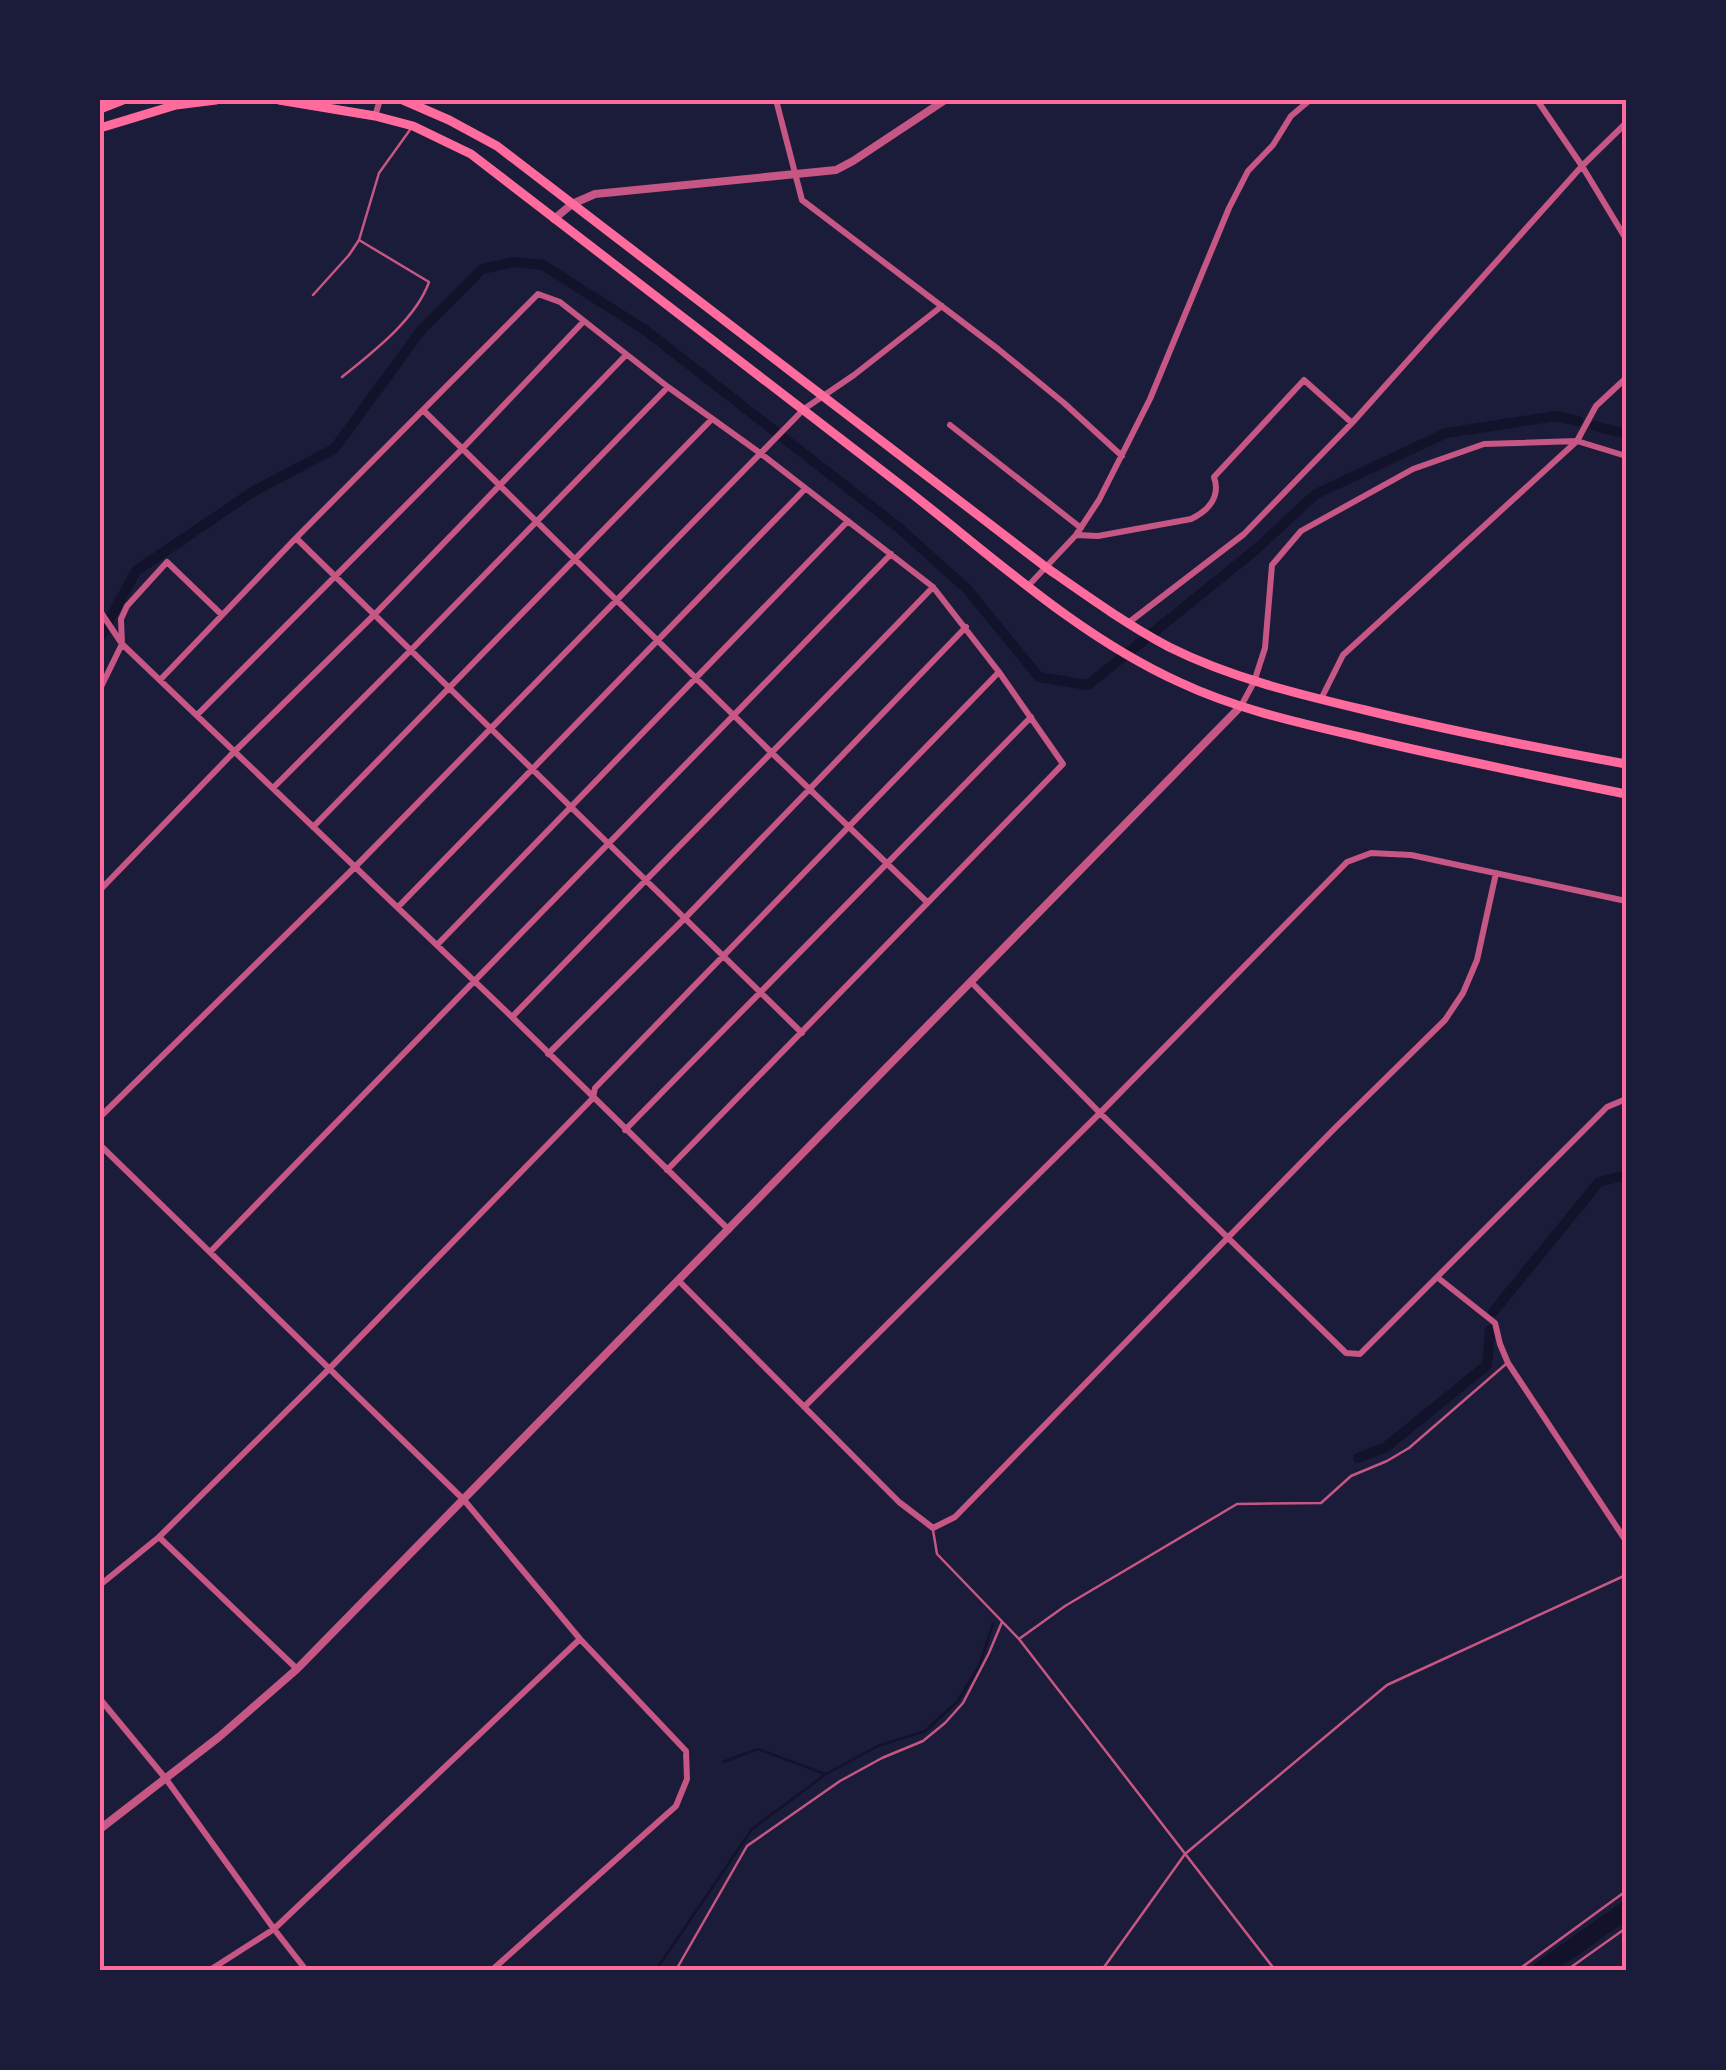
<svg xmlns="http://www.w3.org/2000/svg" width="1726" height="2070" font-family="Barlow,sans-serif">
	<rect width="100%" height="100%" fill="#1b1b3a"/>
	<g fill="none" stroke-linecap="round" stroke-linejoin="round">
		<path stroke="#12122b" stroke-width="2.5" d="M723 1762 758 1749 825 1774
			M656 1970 752 1829 826 1774 878 1746 925 1731 958 1701 979 1666 993 1624"/>
		<path stroke="#12122b" stroke-width="10" d="M1595 426 1626 434
			M100 637 136 571 254 491 334 449 422 329 482 269 514 262 543 265 645 330 898 527 967 589 1039 677 1088 685 1254 551 1316 494 1446 433 1556 416 1578 421
			M1493 1312 1599 1182 1626 1175
			M1358 1458 1386 1447 1487 1365 1490 1330"/>
		<path stroke="#12122b" stroke-width="18" d="M1541 1970 1626 1910"/>
		<path stroke="#c65784" stroke-width="2.5" d="M313 295 349 255 359 240 379 173 412 127
			M342 377C373 352 416 319 429 282L359 240
			M933 1530 937 1554 1019 1639 1275 1970
			M1019 1639 1065 1606 1237 1504 1321 1503 1351 1476 1387 1461 1409 1448 1506 1364
			M676 1970 747 1846 840 1781 882 1758 923 1741 945 1723 963 1703 989 1653 1002 1622
			M1102 1970 1185 1854 1387 1685 1626 1575
			M1518 1970 1626 1891
			M1567 1970 1626 1928"/>
		<path stroke="#c65784" stroke-width="6" d="M776 100 802 200 998 349 1064 403 1122 456
			M1537 100 1582 166 1626 239
			M375 116 380 100
			M424 411 773 754 927 902
			M950 425 1081 528
			M1077 535 1098 536 1191 519C1208 511 1221 497 1214 477L1304 380 1352 423
			M296 538 802 1033
			M1028 586 1076 535 1099 500 1150 399 1229 208 1248 171 1273 145 1291 116 1310 100
			M100 611 122 644 512 1017 729 1230
			M1128 623 1244 534 1352 423 1582 166 1626 123
			M160 680 296 538 538 294 560 302 668 387 760 453 933 587 999 672 1063 764 667 1170
			M100 689 122 644 121 619 127 606 167 562 222 615
			M1321 699 1343 655 1577 441 1596 406 1626 378
			M1241 706 1254 682 1265 648 1272 565 1301 531 1413 469 1484 444 1577 441 1626 456
			M197 715 462 449 584 321
			M273 788 411 650 668 387
			M313 827 711 420
			M100 890 230 756 374 615 626 355
			M398 907 805 489
			M437 945 848 521
			M971 982 1100 1113 1346 1353 1360 1354 1607 1107 1626 1099
			M512 1017C651 873 794 732 933 587
			M548 1054 685 918 966 627
			M100 1117 355 867 804 409 854 375 942 306
			M625 1130 1031 717
			M100 1145 464 1500 580 1639 686 1751 687 1779 676 1806 492 1970
			M210 1252 891 554
			M1437 1277 1495 1323 1500 1344 1508 1363 1626 1541
			M678 1280 899 1502 933 1528 955 1517 1335 1128 1445 1020 1463 993 1477 960 1496 873
			M804 1407 1100 1113 1347 862 1371 853 1411 855 1626 901
			M159 1537 297 1669
			M100 1585 159 1537 329 1369 593 1098 595 1088 999 672
			M100 1699 166 1779 274 1929 306 1970
			M210 1970 274 1929 580 1639"/>
		<path stroke="#c65784" stroke-width="8" d="M554 219 572 204 595 194 836 170 853 161 945 100
			M100 1829 219 1737 297 1669 1241 706"/>
		<path stroke="#ff6b9d" stroke-width="9" d="M279 100 375 116 413 126 471 154C614 265 759 375 902 486 991 555 1076 635 1179 682 1236 709 1299 723 1360 737 1448 758 1537 776 1626 794
			M403 100 449 120 497 146 1047 568C1087 596 1126 624 1169 647 1231 678 1298 694 1365 710 1451 731 1538 748 1626 764
			M100 109 123 100
			M100 128 176 105 216 100"/>
	</g>
	<rect width="1726" height="2070" fill="none" stroke="#1b1b3a" stroke-width="205"/>
	<rect x="102" y="102" width="1522" height="1866" fill="none" stroke="#ff6b9d" stroke-width="4"/>
</svg>
